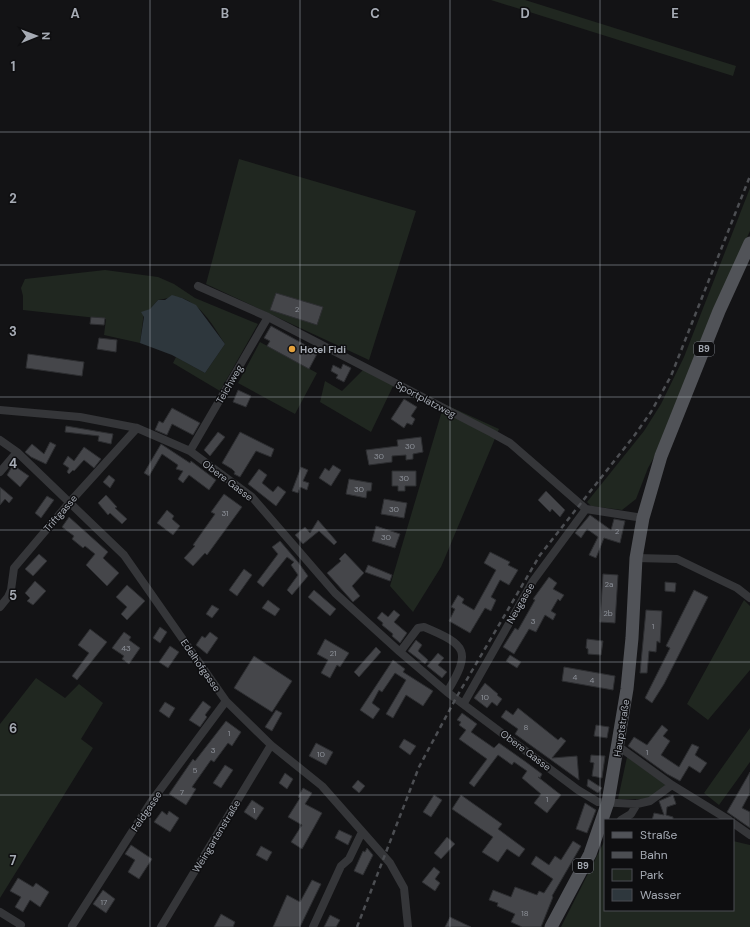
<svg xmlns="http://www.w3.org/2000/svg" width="750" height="927" font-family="'DM Sans',sans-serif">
	<rect width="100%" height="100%" fill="#131315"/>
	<path fill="#202720" d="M491 0H525L736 66 733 76Z
		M239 159 416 211 369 360 206 284Z
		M750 188V231L729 277 661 445 648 468 636 499 622 510 591 506 587 502 644 431 661 404 684 357Z
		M105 270 158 277 174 284 195 298 258 324 220 391 173 363 176 357 205 373 225 344C214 327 202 305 182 298 174 295 166 299 158 300L150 309 144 312 140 343 104 335 106 319 23 310V296L21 288 25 279Z
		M260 342 317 373 295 414 238 383Z
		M367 366 396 380 371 432 320 402 325 381 342 391Z
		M444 404 499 429 441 567 413 612 390 586Z
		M744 600 750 606V670L708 720 687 704Z
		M36 678 65 698 79 684 103 703 81 739 93 748 0 898V724Z
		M750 728V762L719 805 704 793Z
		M627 757 666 785 652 799H618Z
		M605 840V910H733V841L750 845V927H561Z"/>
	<path fill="#2e373d" d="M172 295 182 298 196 305 225 344 205 373 172 355 140 343 144 317 141 312 150 309 158 300H165Z"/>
	<path fill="#45464a" stroke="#2d2e31" d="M276 293 323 307 317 325 270 310Z
		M91 317 105 318 104 325 90 324Z
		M271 326 318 352 309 369 267 346 270 341 264 338Z
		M99 338 117 340 116 352 97 349Z
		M28 354 84 362 82 376 26 368Z
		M343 364 351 368 344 382 336 378 338 375 331 371 333 365 341 369Z
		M238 390 251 396 246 407 233 402Z
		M404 399 417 407 411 416 415 419 412 425 407 423 404 428 391 419Z
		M172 408 200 423 193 435 172 424 167 435 155 430 159 421 163 423Z
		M66 426 113 434 111 444 98 441 99 436 65 432Z
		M218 432 225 437 210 456 204 450Z
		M240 432 274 449 271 457 256 451 240 477 234 474 235 472 232 469 222 463Z
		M421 437 423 452 413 454V459L406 460V455L392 456V462L369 465 366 450 398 446 397 440Z
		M50 442 56 445 46 464 31 457 25 452 32 444 44 454Z
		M161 444 190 463 191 461 216 480 209 490 189 475 183 483 178 479 183 471 176 469 178 465 162 454 149 476 144 473Z
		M84 447 101 459 94 468 84 460 74 471 73 470 69 474 67 472 69 468 63 464 68 456 74 461Z
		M13 465 29 476 20 487 7 475Z
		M333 465 341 470 331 486 319 478 325 468 329 471Z
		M301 467 308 470 303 481 309 483 307 490 300 487 298 493 292 491Z
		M259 469 267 475 262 483 273 492 278 486 286 492 276 506 248 484Z
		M392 471H416V486H405V491H398V486H392Z
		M109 475 115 480 110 488 103 482Z
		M349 479 372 483 371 491H367L366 498 346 494Z
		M0 487 13 498 9 503 5 499 0 505Z
		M546 491 565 510 560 517 552 509 550 512 538 500Z
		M224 494 242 507 207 555 205 553 193 566 184 558 195 546 193 545 215 514 211 512Z
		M106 495 117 507 115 508 127 519 122 524 110 513 108 515 98 503Z
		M47 496 54 500 41 518 35 513Z
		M384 499 407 503 404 518 381 514Z
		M167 510 174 516 172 519 180 526 173 535 157 523Z
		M590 515 611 530 614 519 625 521 620 543 604 538 596 558 589 555 598 537 587 529 581 538 575 533Z
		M69 517 108 552 103 558 119 573 107 586 86 565 95 554 85 546 83 548 72 539 74 536 62 527Z
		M318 520 337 542 334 545 319 531 303 544 295 535 305 527 310 533Z
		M376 526 400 534 395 548 372 541Z
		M280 541 298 562 308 576 292 595 287 590 298 575 291 565 294 562 287 557 263 587 257 582 278 554 272 547Z
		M490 552 510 562 508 565 518 570 509 585 500 580 491 597 496 600 491 611 485 608 470 633 449 621 455 609 451 607 458 595 464 599 462 603 474 610 496 570 484 563Z
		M345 553 364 573 352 586 360 596 353 602 327 573 341 561 339 559Z
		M39 554 47 561 33 576 25 569Z
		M368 565 392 575 390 581 365 572Z
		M244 569 252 575 237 596 229 590Z
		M603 574 618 575 615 623 600 622Z
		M549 577 557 583 553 589 564 595 560 601 558 599 551 611 556 614 553 620 545 615 536 632 529 629 514 654 503 647 515 628 518 630 535 600 533 599Z
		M35 581 46 591 33 605 27 601 30 598 25 593Z
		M665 582 676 583 675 592 665 591Z
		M127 585 145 601 127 620 121 614 127 607 116 597Z
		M314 590 336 609 330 616 308 597Z
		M694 590 708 597 664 684 652 703 645 698 670 648 666 646Z
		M268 600 280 609 275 616 262 608Z
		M212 605 219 609 212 618 206 614Z
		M394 610 400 615 394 622 407 633 400 643 392 636 393 634 382 625 383 623 377 618 382 612 388 617Z
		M646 610 662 611 660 643 657 641 656 652 649 651 647 673H640Z
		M160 627 167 632 160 643 153 638Z
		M90 629 107 642 77 680 72 676 89 653 78 645Z
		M124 632 131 637 129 640 140 648 129 664 122 659 124 656 112 648Z
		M210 632 218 638 207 654 196 645 202 636 205 638Z
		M325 639 349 653 340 667 337 665 330 678 321 673 328 660 317 654Z
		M587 639 603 641 601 655 588 654V649L586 648Z
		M416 640 422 645 418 651 428 660 425 664 408 651Z
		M170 646 179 652 168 668 159 662Z
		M376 647 381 652 359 677 354 672Z
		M438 653 444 658 438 665 447 672 442 678 427 666Z
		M510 655 521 662 517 668 506 661Z
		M254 656 292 681 272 712 234 688Z
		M393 660 405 669 403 672 433 691 423 706 406 695 393 718 386 714 406 680 395 673 382 692 379 690 372 703 380 709 373 719 360 710Z
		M564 667 615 676 613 690 562 681Z
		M485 683 498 694 497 695 502 699 497 706 492 702 487 708 474 698Z
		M203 701 211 707 205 715 207 717 200 727 189 720Z
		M165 702 175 708 169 718 159 711Z
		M518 708 558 740 561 737 566 741 552 758 577 756 579 780 515 734 518 729 501 717 506 710 513 715Z
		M276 710 282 713 272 731 265 727Z
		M462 713 477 724 471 732 494 748 499 743 526 762 542 774 540 778 538 777 561 795 547 813 534 803 541 794 522 778 527 771 514 762 512 765 498 755 474 787 469 783 487 759 459 739 466 730 459 725 461 722 457 720Z
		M226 721 241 732 232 746 228 743 214 762 211 760 192 787 196 789 186 805 169 794 193 759 195 761Z
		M596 725 609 727 607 738 594 736Z
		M662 725 668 730 663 736 670 741 661 755 679 767 692 744 699 747 695 755 707 763 700 773 689 766 680 781 667 774 628 746 634 737 647 745Z
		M404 739 416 746 410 755 399 747Z
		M316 743 333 752 326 765 309 756Z
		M591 755 605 756 602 778 592 776 594 763 590 762Z
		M225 765 233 770 221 788 213 783Z
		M750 772V793L742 808 750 812V828L727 812Z
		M285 773 293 779 287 789 279 783Z
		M588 779 602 788 598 793 587 786Z
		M358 780 365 786 359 793 352 787Z
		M303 788 312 793 305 804 322 813 302 849 291 842 302 825 288 817 300 798 298 797Z
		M434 795 442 800 431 817 423 812Z
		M461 795 502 824 498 829 525 849 519 857 507 849 498 862 482 852 493 837 452 809Z
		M673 795 676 804 667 807 666 815 673 817V820H652L654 813 664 815 659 801Z
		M252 800 264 808 256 820 244 812Z
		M585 803 596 810 587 833 576 829Z
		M162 811 167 815 169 811 179 818 170 832 154 822Z
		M339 830 352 836 348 845 335 838Z
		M447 837 455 844 441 859 434 853Z
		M573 841 581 846 552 896 553 897 541 927H522L511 922 515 914 497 906 498 903 489 900 493 890 511 897 515 887 537 895 539 891 544 893 553 879 531 864 536 856 549 865 555 856 561 860Z
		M131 845 152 859 139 879 128 872 135 860 125 854Z
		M261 846 272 852 267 861 256 855Z
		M367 848 373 855 363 875 354 871 363 851 365 852Z
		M434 867 440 872 435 879 440 883 435 891 422 882Z
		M18 878 33 887 36 883 49 892 40 907 30 900 23 912 15 907 21 897 10 891Z
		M312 880 321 884 300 927H273L287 895 300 902Z
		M103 890 115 899 106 913 93 904Z
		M221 914 235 922 233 927H214Z
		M330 915 340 920 336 927H324Z
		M450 917 471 927H445Z"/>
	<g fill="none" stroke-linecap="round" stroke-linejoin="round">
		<path stroke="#353639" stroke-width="8" d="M198 286 268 317 492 433 510 443 586 509 643 518
			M0 410 80 417 137 428 190 451 252 497 335 593 400 652 447 692 578 790 598 802 637 804 650 801 672 785
			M0 440 17 452 124 555 226 701 271 745 322 786 390 863 404 888 408 927
			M190 451 268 317
			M0 472 17 452
			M636 558 677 559 737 588 750 598
			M0 607 8 597 11 590 14 568 69 503 137 428
			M400 652 418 628 424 627C467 645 472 651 447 692
			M464 703 533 581 586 509
			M618 746 672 785 729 820
			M621 820 631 814 637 804
			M733 823 750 835
			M0 912 21 925 20 927
			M72 926 151 802 226 701
			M161 927 271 745
			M313 927 341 866 349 859 362 832"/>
		<path stroke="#515358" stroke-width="13" d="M551 927 590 854 608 802 627 689 632 638 636 558 643 518 661 456 719 311 750 243"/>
		<path stroke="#4c4e52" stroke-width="2.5" stroke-dasharray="5 4" stroke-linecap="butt" d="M357 927 419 767 456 698 540 555 634 436 651 412 671 376 750 176"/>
	</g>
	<path fill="none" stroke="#a6abb4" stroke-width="1" stroke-opacity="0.55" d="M150 0V927M300 0V927M450 0V927M600 0V927M0 132H750M0 265H750M0 397H750M0 530H750M0 662H750M0 795H750"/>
	<circle fill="#e4a13c" stroke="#0e0e10" stroke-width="1.5" cx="292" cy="349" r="4"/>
	<g text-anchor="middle" stroke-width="3" stroke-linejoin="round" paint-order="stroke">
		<g font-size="8" fill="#8e929a">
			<text x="297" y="312">2</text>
			<text x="410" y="449">30</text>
			<text x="379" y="459">30</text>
			<text x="404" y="481">30</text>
			<text x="359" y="492">30</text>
			<text x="394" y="512">30</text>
			<text x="225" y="516">31</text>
			<text x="617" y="534">2</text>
			<text x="386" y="540">30</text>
			<text x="609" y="587">2a</text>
			<text x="608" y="616">2b</text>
			<text x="533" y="624">3</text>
			<text x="653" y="629">1</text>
			<text x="126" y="651">43</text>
			<text x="333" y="656">21</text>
			<text x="575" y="680">4</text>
			<text x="592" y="683">4</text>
			<text x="485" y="700">10</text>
			<text x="526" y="730">8</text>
			<text x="229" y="736">1</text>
			<text x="213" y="753">3</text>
			<text x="647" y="755">1</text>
			<text x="321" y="757">10</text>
			<text x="195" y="773">5</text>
			<text x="182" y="795">7</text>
			<text x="547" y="802">1</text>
			<text x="254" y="813">1</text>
			<text x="104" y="905">17</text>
			<text x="525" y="916">18</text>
		</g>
		<g fill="#0e0e10" stroke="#787c83" stroke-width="1">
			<rect x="694" y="342" width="20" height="14" rx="3"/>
			<rect x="573" y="859" width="20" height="14" rx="3"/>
		</g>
		<g font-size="9" font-weight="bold" fill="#a6abb4">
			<text x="704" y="352">B9</text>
			<text x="583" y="869">B9</text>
		</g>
		<g font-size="10" font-weight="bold" fill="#a6abb4" stroke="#0e0e10" text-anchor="start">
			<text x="300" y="353">Hotel Fidi</text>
		</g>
		<g font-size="10" fill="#a6abb4" stroke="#0e0e10">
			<text transform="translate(229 384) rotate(-60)" y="4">Teichweg</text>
			<text transform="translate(426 399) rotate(28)" y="4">Sportplatzweg</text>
			<text transform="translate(228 480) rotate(37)" y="4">Obere Gasse</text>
			<text transform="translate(60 513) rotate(-49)" y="4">Triftgasse</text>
			<text transform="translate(520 603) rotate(-60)" y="4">Neugasse</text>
			<text transform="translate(201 665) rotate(55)" y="4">Edelhofgasse</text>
			<text transform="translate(621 728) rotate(-81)" y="4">Hauptstraße</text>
			<text transform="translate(526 750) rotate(37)" y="4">Obere Gasse</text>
			<text transform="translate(146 811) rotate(-56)" y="4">Feldgasse</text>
			<text transform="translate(216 836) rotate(-59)" y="4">Weingartenstraße</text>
		</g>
	</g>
	<g font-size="13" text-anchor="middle" font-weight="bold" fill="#a6abb4" stroke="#0e0e10" stroke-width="3" stroke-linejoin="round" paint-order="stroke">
		<text x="75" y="18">A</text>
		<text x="225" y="18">B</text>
		<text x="375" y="18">C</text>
		<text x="525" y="18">D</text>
		<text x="675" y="18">E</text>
		<text x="13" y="71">1</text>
		<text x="13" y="203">2</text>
		<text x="13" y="336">3</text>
		<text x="13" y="468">4</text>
		<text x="13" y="600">5</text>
		<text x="13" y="733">6</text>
		<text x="13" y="865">7</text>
	</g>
	<rect x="604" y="819" width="130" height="92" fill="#0e0e10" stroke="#4b4d52"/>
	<rect x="612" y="832" width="20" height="6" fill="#515358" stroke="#4b4d52"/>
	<text x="640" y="839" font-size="12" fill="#a6abb4">Straße</text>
	<rect x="612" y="852" width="20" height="6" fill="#4c4e52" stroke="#4b4d52"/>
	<text x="640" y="859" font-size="12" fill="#a6abb4">Bahn</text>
	<rect x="612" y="869" width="20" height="12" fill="#202720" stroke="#4b4d52"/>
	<text x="640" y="879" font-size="12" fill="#a6abb4">Park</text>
	<rect x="612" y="889" width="20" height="12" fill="#2e373d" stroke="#4b4d52"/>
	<text x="640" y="899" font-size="12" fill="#a6abb4">Wasser</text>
	<g transform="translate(36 36) rotate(89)" stroke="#0e0e10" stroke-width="3" paint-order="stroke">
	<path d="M0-3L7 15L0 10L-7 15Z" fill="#a6abb4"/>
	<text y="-6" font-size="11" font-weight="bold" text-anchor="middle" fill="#a6abb4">N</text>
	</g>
</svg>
